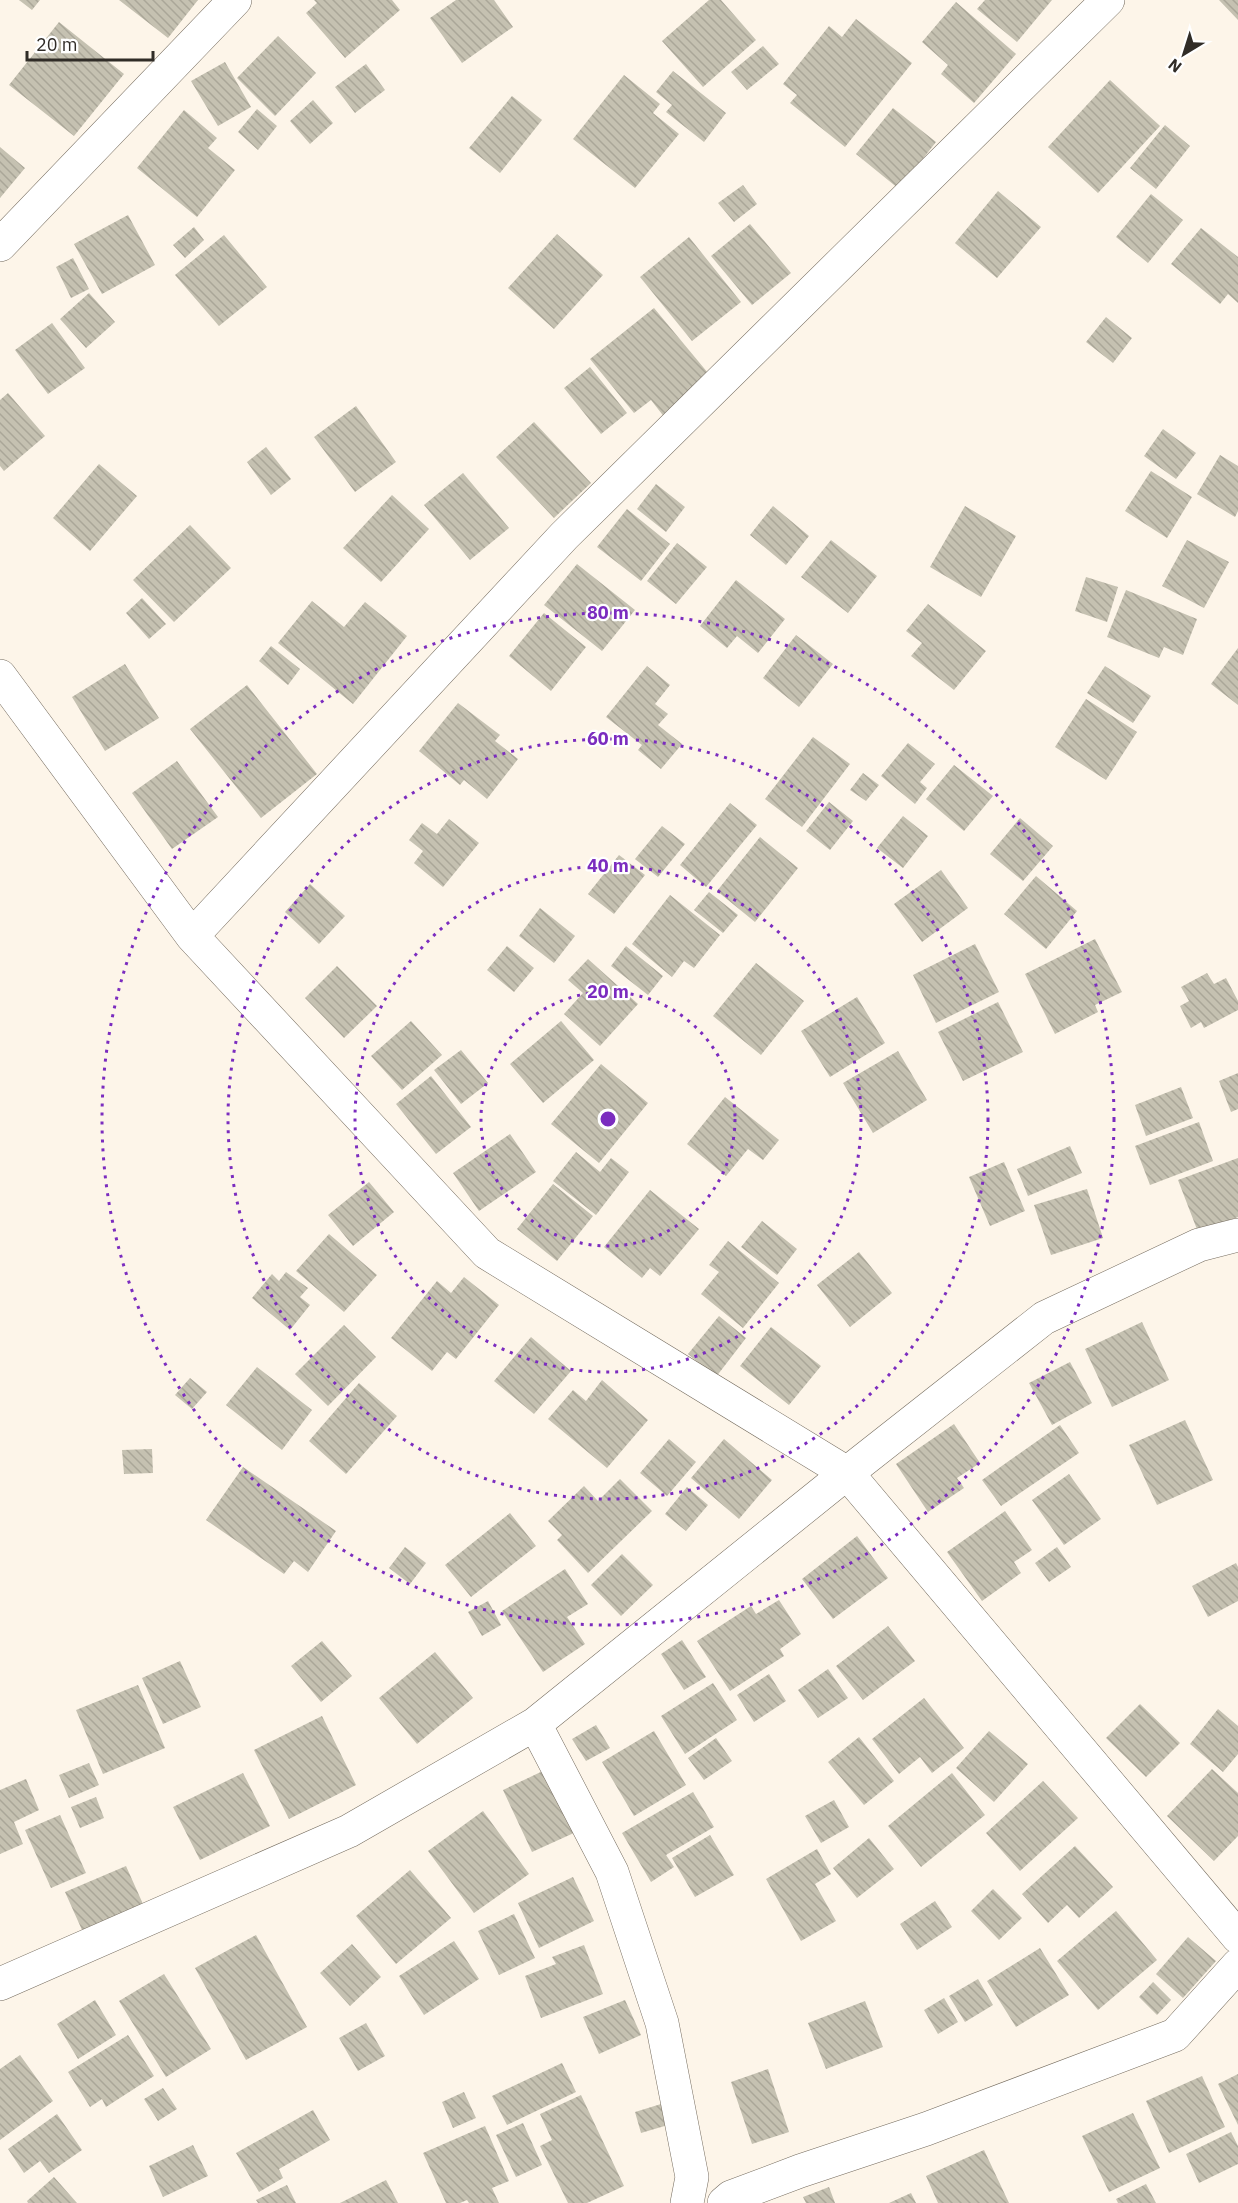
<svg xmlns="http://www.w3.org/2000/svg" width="1238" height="2203" font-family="'IBM Plex Sans',sans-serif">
	<defs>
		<pattern id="building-back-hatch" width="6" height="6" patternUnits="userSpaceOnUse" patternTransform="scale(1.5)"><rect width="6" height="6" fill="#c5c1b1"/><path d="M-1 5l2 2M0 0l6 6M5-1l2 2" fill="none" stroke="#aaa698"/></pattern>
	</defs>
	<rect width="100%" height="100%" fill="#fdf5e9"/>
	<path fill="url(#building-back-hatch)" d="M19 0H40L32 10Z
		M119 0H198L168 38Z
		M314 0H392L400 10 345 58 306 13 317 3Z
		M456 0H494L513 27 462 63 430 18Z
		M709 0H721L756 40 703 87 662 41Z
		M985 0H1052L1017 42 977 9Z
		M1219 0H1238V20Z
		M956 2 1016 54 974 103 941 74 948 65 922 42Z
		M856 19 912 63 845 147 790 103 797 95 783 84 829 26 842 37Z
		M59 22 124 74 74 136 9 85Z
		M278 36 316 73 275 116 237 78Z
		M763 46 779 64 747 90 731 72Z
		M225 62 251 107 218 126 191 81Z
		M366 64 385 90 355 113 335 87Z
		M673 71 726 113 704 142 666 112 672 105 656 92Z
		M624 75 660 104 653 113 679 134 635 188 573 139Z
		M1110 80 1160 126 1098 193 1048 147Z
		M512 96 542 120 500 173 469 148Z
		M313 100 333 123 310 144 290 121Z
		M893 108 936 142 899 189 856 154Z
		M257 109 277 126 258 150 238 132Z
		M184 110 217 138 208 148 235 170 197 217 137 168Z
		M1165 125 1190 146 1156 189 1130 168Z
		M0 147 25 168 0 198Z
		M743 185 757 204 734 222 718 203Z
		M998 191 1041 227 997 278 955 243Z
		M1151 194 1183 220 1148 263 1116 237Z
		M128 215 155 265 102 294 74 244Z
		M750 224 791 273 752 305 711 256Z
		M194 227 204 240 185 258 173 245Z
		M1201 228 1238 257V303L1228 294 1220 304 1171 264Z
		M557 234 603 275 554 329 508 288Z
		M224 235 267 287 219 326 175 275Z
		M689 237 741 302 692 341 640 277Z
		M73 258 89 289 71 298 56 267Z
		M89 293 115 322 86 348 60 319Z
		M654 308 713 379 665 418 651 400 634 413 590 359Z
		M1106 317 1132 338 1113 363 1086 342Z
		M52 323 85 368 48 394 15 350Z
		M590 367 627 413 601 434 564 388Z
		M8 393 45 436 4 471 0 466V400Z
		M356 406 396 462 355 492 314 437Z
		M534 422 591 483 554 518 496 457Z
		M1163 429 1196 453 1176 479 1144 456Z
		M266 447 291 479 271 495 247 462Z
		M1220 455 1238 466V511L1235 517 1197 494Z
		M99 464 137 496 90 551 53 518Z
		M1151 471 1192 497 1167 538 1125 511Z
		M463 473 509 528 470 560 424 505Z
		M656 484 685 507 666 532 637 509Z
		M392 495 429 529 381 582 343 548Z
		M773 506 809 536 786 565 750 535Z
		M965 506 1016 536 981 597 930 567Z
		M627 509 670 544 641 581 597 547Z
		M190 525 231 568 174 622 133 580Z
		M831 540 877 576 848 613 801 577Z
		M1187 540 1229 562 1204 608 1162 586Z
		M677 543 707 567 676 604 647 581Z
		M577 564 635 610 602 651 544 605Z
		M1086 577 1118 587 1107 622 1075 611Z
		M736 580 785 619 758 653 737 636 727 648 700 626Z
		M1126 590 1197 619 1183 655 1164 647 1159 658 1107 637Z
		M142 598 166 624 149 639 126 613Z
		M312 601 344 627 365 602 407 636 353 704 278 643Z
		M928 604 986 651 954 690 911 656 922 643 906 631Z
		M544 613 586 647 551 691 509 656Z
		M796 635 833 664 799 707 763 678Z
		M271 646 300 669 288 685 259 661Z
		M1238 648V705L1211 684Z
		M125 664 159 718 105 751 72 697Z
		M647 666 670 685 655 704 668 714 658 725 682 744 661 769 638 750 642 745 606 717Z
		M1105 666 1151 696 1133 723 1087 693Z
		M247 685 317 774 261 818 190 729Z
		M1086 699 1137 732 1106 780 1055 747Z
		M458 703 500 735 495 741 518 759 487 799 464 780 460 785 419 751Z
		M813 737 850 764 802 827 765 799Z
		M908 743 935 764 920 782 927 788 915 804 881 776Z
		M177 761 218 817 172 849 132 793Z
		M954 765 993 796 964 831 926 799Z
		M863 773 879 785 866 801 850 790Z
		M829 802 853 821 830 850 806 831Z
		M730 803 757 825 706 887 680 865Z
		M903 816 928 836 903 868 877 848Z
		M1020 818 1053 846 1023 881 990 854Z
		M449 819 479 843 443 887 414 863 423 851 409 840 422 823 437 834Z
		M662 826 685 844 658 877 635 859Z
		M760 837 798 868 755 922 717 891Z
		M619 855 645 875 614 914 588 894Z
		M941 870 968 908 922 942 894 904Z
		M1036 876 1077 911 1046 949 1004 914Z
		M310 884 345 916 319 944 285 912Z
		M709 892 738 915 723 933 694 910Z
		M670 895 720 935 694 968 684 961 672 977 632 944Z
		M540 908 575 936 554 963 519 936Z
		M1095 939 1122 992 1095 1005 1098 1012 1055 1034 1025 974Z
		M975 944 999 992 936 1023 913 975Z
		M507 946 534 968 514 992 487 970Z
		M626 946 663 976 648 995 611 966Z
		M588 959 638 1004 600 1046 564 1014 583 993 568 980Z
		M756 963 804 1001 761 1055 713 1016Z
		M337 966 377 1006 344 1038 305 998Z
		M1207 973 1214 984 1226 978 1238 1001V1010L1204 1028 1201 1022 1191 1028 1180 1006 1189 1001 1181 987Z
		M857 997 885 1043 830 1077 801 1031Z
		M998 1002 1023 1052 963 1081 938 1032Z
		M411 1021 442 1055 402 1090 371 1056Z
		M561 1021 594 1060 543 1103 510 1064Z
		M461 1050 488 1083 461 1104 434 1070Z
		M898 1051 927 1100 873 1133 843 1083Z
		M601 1064 648 1103 599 1163 551 1124Z
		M1238 1073V1109L1231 1112 1219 1081Z
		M431 1076 471 1127 436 1154 396 1104Z
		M1181 1087 1193 1118 1146 1136 1135 1105Z
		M725 1097 779 1140 763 1160 748 1149 726 1176 687 1144Z
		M1199 1122 1213 1161 1150 1185 1135 1146Z
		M510 1134 536 1172 479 1211 453 1173Z
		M1070 1146 1082 1173 1028 1196 1017 1169Z
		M576 1152 600 1172 611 1158 629 1172 596 1215 553 1181Z
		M1238 1158V1217L1198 1232 1178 1180Z
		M1004 1162 1025 1211 990 1226 969 1177Z
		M369 1182 394 1212 353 1246 328 1215Z
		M553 1184 593 1216 557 1261 517 1229Z
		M1087 1189 1103 1238 1051 1255 1034 1205Z
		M650 1190 699 1229 660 1276 650 1268 642 1278 604 1247Z
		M762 1221 797 1249 777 1275 741 1247Z
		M329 1234 377 1275 344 1312 296 1271Z
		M728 1241 779 1283 743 1328 701 1294 719 1272 709 1265Z
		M859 1252 892 1293 850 1327 817 1285Z
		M286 1272 308 1288 300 1297 310 1305 290 1330 252 1298 272 1274 279 1281Z
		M464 1277 499 1305 456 1359 447 1352 432 1371 391 1338 437 1281 451 1293Z
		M719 1316 746 1338 716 1377 688 1354Z
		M1142 1322 1169 1380 1112 1407 1085 1349Z
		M344 1325 376 1357 328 1406 295 1374Z
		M771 1327 821 1366 789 1405 740 1366Z
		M531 1337 571 1371 534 1414 494 1381Z
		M1070 1362 1092 1403 1052 1425 1029 1383Z
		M257 1367 312 1410 282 1450 226 1405Z
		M190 1378 207 1392 192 1409 175 1395Z
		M602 1380 648 1420 607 1468 548 1419 573 1390 586 1401Z
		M359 1383 397 1416 346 1474 309 1441Z
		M1185 1420 1213 1480 1157 1505 1129 1445Z
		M954 1424 980 1463 957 1478 964 1488 928 1512 896 1464Z
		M1060 1425 1079 1453 1001 1506 982 1480Z
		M669 1439 696 1462 667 1496 640 1473Z
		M724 1439 772 1480 739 1519 691 1478Z
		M152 1449 153 1473 124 1474 122 1450Z
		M243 1467 336 1531 308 1572 294 1561 284 1574 206 1520Z
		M1069 1474 1101 1519 1064 1545 1032 1500Z
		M620 1479 652 1511 588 1573 557 1540 562 1535 548 1521 584 1486 598 1501Z
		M687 1487 708 1505 686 1531 665 1514Z
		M1005 1511 1032 1550 1014 1562 1021 1573 982 1601 947 1552Z
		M510 1513 536 1546 471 1597 445 1565Z
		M857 1536 888 1578 833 1619 802 1579Z
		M405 1547 426 1563 410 1584 389 1568Z
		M1057 1547 1071 1567 1049 1582 1035 1563Z
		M622 1554 653 1585 621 1616 591 1585Z
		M1236 1563 1238 1567V1601L1208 1617 1192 1586Z
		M565 1569 588 1604 567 1617 585 1644 543 1672 502 1611Z
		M779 1600 801 1634 780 1649 784 1656 730 1691 697 1641 751 1606 756 1614Z
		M488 1601 501 1625 482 1636 468 1612Z
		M888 1626 915 1661 863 1700 836 1666Z
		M682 1640 706 1677 684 1690 661 1654Z
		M322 1641 352 1676 321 1702 291 1666Z
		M435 1652 473 1698 417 1744 379 1698Z
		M180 1661 201 1707 163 1724 142 1678Z
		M828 1669 848 1698 818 1718 798 1690Z
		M769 1674 786 1701 754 1722 737 1695Z
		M713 1683 737 1720 685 1754 661 1716Z
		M138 1685 165 1748 103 1774 76 1710Z
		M924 1698 964 1748 932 1773 920 1757 899 1774 872 1739Z
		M1140 1704 1180 1743 1146 1777 1106 1738Z
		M1218 1709 1238 1726V1754L1223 1772 1190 1744Z
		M322 1716 356 1785 289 1819 254 1750Z
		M596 1725 610 1748 586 1761 572 1739Z
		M654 1731 686 1785 634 1816 602 1762Z
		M989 1731 1028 1764 994 1802 956 1768Z
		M859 1737 894 1781 864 1805 828 1762Z
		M716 1738 732 1761 704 1780 688 1758Z
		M89 1763 99 1785 69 1798 59 1775Z
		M547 1769 576 1832 532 1852 503 1790Z
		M1212 1769 1238 1793V1836L1214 1861 1167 1816Z
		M243 1773 270 1826 200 1860 173 1807Z
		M952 1773 985 1815 921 1867 888 1826Z
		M26 1779 39 1810 14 1822 23 1844 0 1854V1790Z
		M1043 1781 1078 1818 1020 1871 986 1833Z
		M693 1792 714 1827 666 1855 674 1867 651 1882 622 1833Z
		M96 1797 104 1818 80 1828 71 1807Z
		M834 1800 849 1827 821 1843 805 1816Z
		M483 1811 529 1874 474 1913 428 1851Z
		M60 1815 86 1873 51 1888 25 1830Z
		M710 1835 734 1875 695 1897 672 1858Z
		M869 1838 894 1869 857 1898 833 1868Z
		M1075 1846 1113 1887 1079 1918 1067 1905 1048 1923 1022 1894Z
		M817 1849 831 1874 815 1884 836 1921 801 1941 766 1879Z
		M126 1866 143 1904 82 1930 65 1892Z
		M410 1870 451 1918 396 1964 356 1916Z
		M573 1877 594 1921 539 1948 518 1903Z
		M993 1889 1022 1918 999 1940 971 1911Z
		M935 1901 952 1927 917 1950 900 1924Z
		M1116 1911 1157 1960 1098 2010 1057 1961Z
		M514 1914 535 1958 499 1975 478 1931Z
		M256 1935 307 2027 246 2060 195 1968Z
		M1188 1937 1216 1961 1183 1998 1156 1974Z
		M454 1941 479 1979 424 2015 399 1976Z
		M352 1944 381 1977 350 2006 320 1973Z
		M584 1945 603 1994 541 2018 525 1976 556 1964 552 1957Z
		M1040 1948 1069 1995 1016 2027 987 1981Z
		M164 1974 211 2049 166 2077 119 2001Z
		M978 1979 993 2005 965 2022 949 1996Z
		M1153 1982 1171 2000 1157 2015 1139 1997Z
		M944 1998 958 2022 938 2034 924 2010Z
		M95 2000 116 2035 78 2059 57 2024Z
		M625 2000 641 2035 599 2054 583 2017Z
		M865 2001 883 2047 826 2069 808 2023Z
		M366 2023 385 2056 358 2071 339 2038Z
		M128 2035 154 2076 106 2107 102 2099 90 2107 68 2072Z
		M20 2055 53 2101 0 2140V2069Z
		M562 2063 576 2092 507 2125 492 2096Z
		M768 2069 789 2132 752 2144 731 2082Z
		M1238 2074V2125L1218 2084Z
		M1202 2076 1225 2127 1169 2153 1146 2101Z
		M163 2088 177 2109 158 2121 144 2099Z
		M464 2092 476 2118 453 2128 442 2102Z
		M581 2095 624 2186 587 2203H568L540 2146 552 2140 540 2114Z
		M661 2104 668 2125 641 2133 635 2112Z
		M313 2110 330 2140 279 2169 283 2178 259 2192 236 2153Z
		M1133 2113 1160 2168 1109 2192 1082 2136Z
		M57 2114 82 2150 49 2173 40 2161 24 2173 8 2149Z
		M523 2123 542 2165 516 2177 496 2135Z
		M485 2126 509 2181 492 2188 499 2203H469L467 2200 460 2203H446L423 2153Z
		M1231 2132 1238 2146V2164L1199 2183 1186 2154Z
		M193 2145 208 2176 163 2197 149 2166Z
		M984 2150 1009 2203H938L926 2176Z
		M54 2177 77 2203H28L27 2201Z
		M386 2180 398 2203H340Z
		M1146 2184 1156 2203H1118L1116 2199Z
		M287 2185 296 2203H258L256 2200Z
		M829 2187 835 2203H806L803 2197Z
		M911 2193 916 2203H889Z"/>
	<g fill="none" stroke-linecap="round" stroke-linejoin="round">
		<g stroke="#756c5f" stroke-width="34">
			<path id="minor" d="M0 245 235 0
				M0 676 192 936 487 1253 847 1473 1238 1937
				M192 936 564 536 1108 0
				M535 1724 612 1872 662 2023 692 2177 687 2203
				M0 1984 349 1831 535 1724 847 1473 1044 1318 1199 1245 1238 1235
				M724 2203 731 2197 800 2171 926 2129 1175 2035 1238 1965"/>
		</g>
		<use href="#minor" stroke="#fff" stroke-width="33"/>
	</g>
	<g fill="none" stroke="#7b2cbf" stroke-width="3" stroke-dasharray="3 6">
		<circle cx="608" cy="1119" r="127"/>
		<circle cx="608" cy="1119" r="253"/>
		<circle cx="608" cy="1119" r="380"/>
		<circle cx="608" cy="1119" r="506"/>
	</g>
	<circle cx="608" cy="1119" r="9" fill="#7b2cbf" stroke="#fff" stroke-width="3"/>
	<g font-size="18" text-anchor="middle" font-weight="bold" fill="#7b2cbf" stroke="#fff" stroke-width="4.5" stroke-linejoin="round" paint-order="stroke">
		<text x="608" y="619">80 m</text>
		<text x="608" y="745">60 m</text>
		<text x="608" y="872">40 m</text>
		<text x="608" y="998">20 m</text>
	</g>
	<g transform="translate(1184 54) rotate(218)" stroke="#ffffff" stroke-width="4.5" paint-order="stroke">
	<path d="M0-4.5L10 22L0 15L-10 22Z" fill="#302c27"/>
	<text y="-9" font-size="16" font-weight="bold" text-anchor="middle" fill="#302c27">N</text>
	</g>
	<path d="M27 51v9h126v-9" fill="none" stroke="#302c27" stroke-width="3"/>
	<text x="36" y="51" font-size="18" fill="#302c27" stroke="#ffffff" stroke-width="4.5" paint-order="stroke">20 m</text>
</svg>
